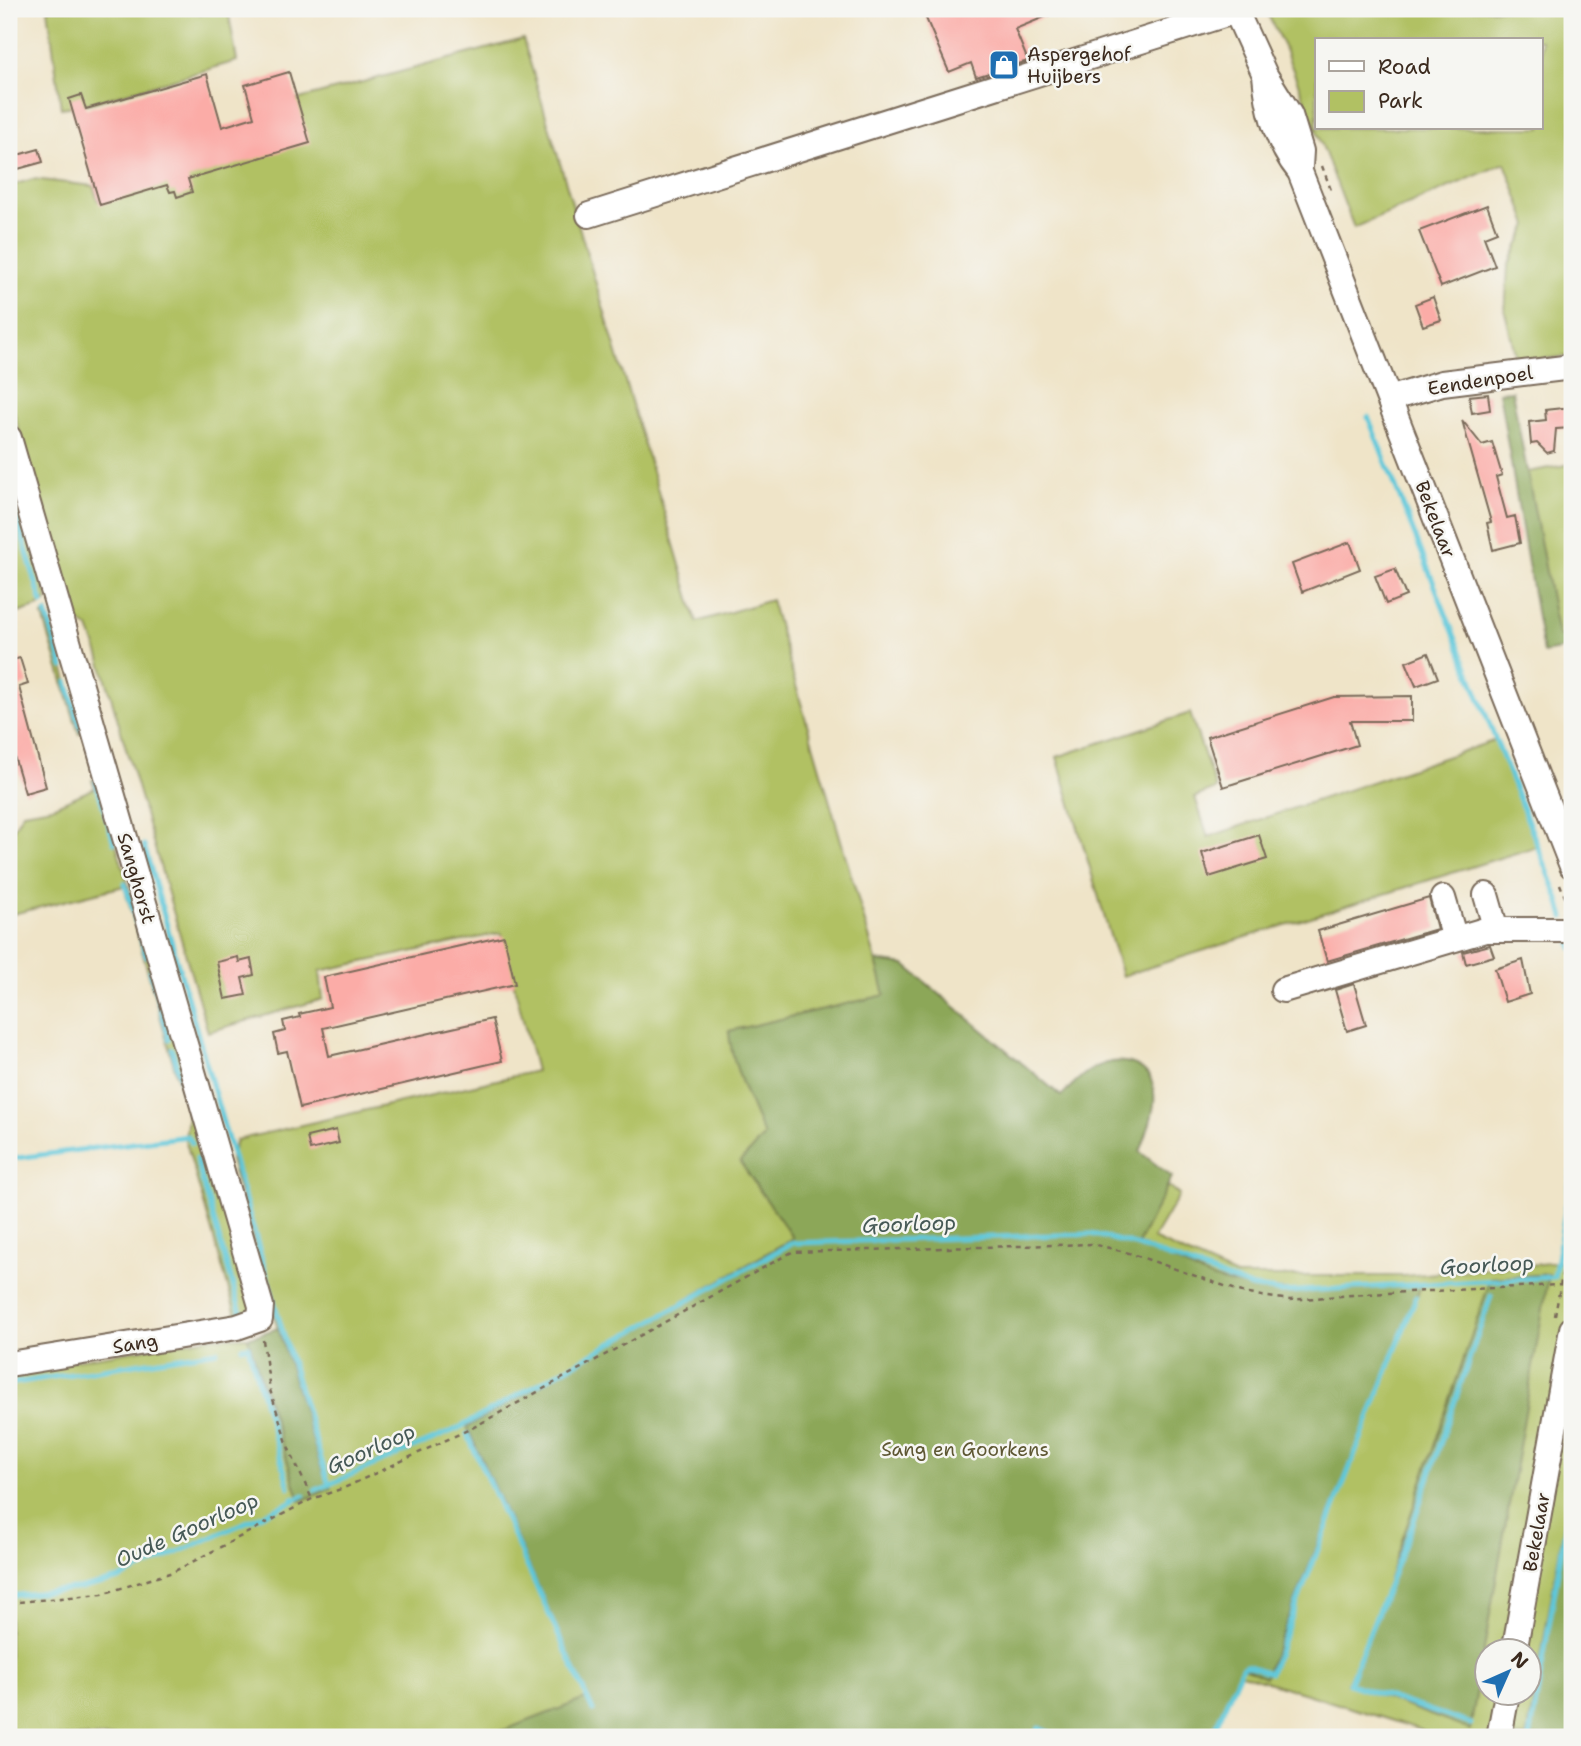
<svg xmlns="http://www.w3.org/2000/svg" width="1581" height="1746" font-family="'Shantell Sans',sans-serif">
	<rect width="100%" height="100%" fill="#f6f6f2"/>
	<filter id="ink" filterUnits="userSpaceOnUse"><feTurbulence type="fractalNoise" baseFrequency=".0143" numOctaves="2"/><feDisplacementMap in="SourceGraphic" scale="14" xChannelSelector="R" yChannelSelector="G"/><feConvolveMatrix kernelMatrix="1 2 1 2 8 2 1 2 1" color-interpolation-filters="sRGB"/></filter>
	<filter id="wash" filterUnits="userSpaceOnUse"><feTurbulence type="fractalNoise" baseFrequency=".00686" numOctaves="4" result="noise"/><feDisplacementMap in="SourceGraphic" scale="28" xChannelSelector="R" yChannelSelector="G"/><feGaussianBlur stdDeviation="1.57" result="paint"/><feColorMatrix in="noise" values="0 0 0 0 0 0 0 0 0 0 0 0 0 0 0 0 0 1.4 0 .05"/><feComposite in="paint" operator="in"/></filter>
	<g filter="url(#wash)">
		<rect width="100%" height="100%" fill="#efe4c8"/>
		<path fill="#b1c163" stroke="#767640" stroke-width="2" fill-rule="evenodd" d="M48 9H199L200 14 228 10 237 61 91 103 61 108Z
			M1265 9H1572V356L1517 361 1505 312 1508 267 1528 225 1505 163 1354 228 1284 47ZM1317 40H1541V128H1317Z
			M523 39 697 622 771 600 886 995 729 1031 925 989 1179 1195 1153 1239 1236 1276H1404L1572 1261V1737H1444L1229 1670 1032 1721 1024 1737H9V1371L215 1337H280L230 1160 236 1140 536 1071 501 933 320 971 323 999 208 1032 99 655 89 628 72 619 9 395V186L33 179 93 186 98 201 237 158 283 112 281 104ZM1486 1652H1528V1694H1486Z
			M9 447 48 600 39 606 9 616Z
			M1572 464V635L1558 636 1527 472Z
			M47 612 82 732 79 734 43 616Z
			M1190 713 1216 789 1195 797 1208 837 1496 740 1538 846 1122 976 1057 757Z
			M96 779 257 1304 238 1321 185 1139 188 1116 124 886 9 915V837L23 812 52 807 95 788 92 780Z"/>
		<path fill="#8ca759" stroke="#64683c" stroke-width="2" d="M1512 391 1558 636 1572 635V648L1543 653 1499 392Z
			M876 961 905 965 1061 1096C1070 1088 1079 1077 1089 1071 1102 1063 1116 1059 1130 1063 1171 1075 1150 1126 1140 1152L1172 1177 1138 1244C1163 1255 1187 1268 1212 1278 1265 1297 1366 1291 1422 1283L1265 1677 1242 1667 1211 1737H1060L1041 1727 1035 1737H486L588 1698 467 1427 793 1238 740 1162 764 1136C752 1107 730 1062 729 1031L885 995Z
			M1549 1274 1470 1730 1347 1684 1374 1623 1491 1278Z
			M278 1328 322 1470 331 1489 300 1501 248 1338Z
			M1572 1479V1737H1527Z"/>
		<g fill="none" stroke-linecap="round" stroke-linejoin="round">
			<path stroke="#5fc8da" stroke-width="5" d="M1368 417 1558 897 1564 917
				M9 492 42 603
				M46 613 63 667
				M67 682 81 729
				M96 782 114 843
				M144 845 289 1354 329 1485
				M125 884 146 956
				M1571 943 1572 948
				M150 971 169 1039
				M172 1049 191 1117
				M9 1159 188 1136 192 1143
				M196 1159 241 1313
				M242 1347 248 1346 289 1487
				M9 1384 217 1351
				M467 1434 593 1711
				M316 1490 457 1429 792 1243 1092 1234 1135 1245 1251 1287 1282 1292 1554 1277 1572 1172
				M293 1498V1501L304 1495
				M9 1596 83 1588 119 1579 293 1501
				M1471 1724 1349 1684 1412 1526 1491 1296
				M1034 1737 1039 1728 1058 1737
				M1211 1737 1242 1667 1246 1665 1270 1673 1416 1297
				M1530 1737 1572 1489"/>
		</g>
		<g id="blocks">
			<path fill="#fbaca7" d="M922 9H1064L1015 29 1028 61 976 77 971 63 949 72Z
				M289 72 310 143 188 179 192 192 177 197 175 191 170 192 167 185 100 205 69 99 81 95 86 109 207 74 222 127 254 117 245 85Z
				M39 149 43 162 18 169 14 156Z
				M1487 205 1497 232 1484 237 1495 266 1441 287 1419 231Z
				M1433 297 1441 320 1423 326 1415 304Z
				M1488 394 1490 410 1472 413 1469 396Z
				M1572 407V428L1556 429 1554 451 1547 453 1537 443 1531 444 1529 422 1546 420 1545 410Z
				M1462 420 1482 445 1492 442 1502 475 1496 477 1507 518 1515 516 1520 543 1493 550 1487 523 1491 522Z
				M1350 542 1360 569 1302 592 1292 564Z
				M1395 569 1406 596 1386 604 1375 576Z
				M1428 653 1438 678 1416 686 1406 662Z
				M20 658 28 684 19 687 46 787 25 793 9 739V661Z
				M1412 696V721H1350L1357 745 1223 787 1207 737 1334 697Z
				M1259 835 1267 859 1209 877 1202 853Z
				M1429 898 1437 929 1327 961 1318 931Z
				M504 936 515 984 323 1028 329 1056 492 1019 502 1061 300 1108 287 1051 278 1053 274 1034 285 1031 283 1021 300 1017 299 1014 330 1007 324 977Z
				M1490 945 1494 956 1466 964 1463 952Z
				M238 957 239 962 251 959 254 975 242 978 246 995 225 999 217 962Z
				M1523 960 1530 994 1505 1002 1495 969Z
				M1354 984 1366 1025 1347 1031 1335 990Z
				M336 1130 339 1143 310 1150 307 1137Z"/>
		</g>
	</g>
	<g filter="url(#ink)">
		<use href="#blocks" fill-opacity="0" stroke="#7a6b5a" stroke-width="2"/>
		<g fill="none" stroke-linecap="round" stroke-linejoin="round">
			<g stroke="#7a6b5a" stroke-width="28">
				<path id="minor" d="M1235 9 1265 75 1290 115 1301 151 1300 167
					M1265 75C1268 111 1277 144 1300 172L1572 866
					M589 215 1236 11
					M1389 399 1442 383 1572 367
					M9 438 261 1306 260 1319 237 1327 9 1364
					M1486 895 1496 930
					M1443 898 1455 939
					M1283 990 1485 930H1572
					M1514 1652 1572 1329
					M1499 1737 1507 1694"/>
			</g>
			<path stroke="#7a6b5a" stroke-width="2.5" stroke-dasharray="5 5" stroke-linecap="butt" d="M1322 166 1331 190
				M1560 884 1570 910
				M1555 1316 1572 1216
				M263 1340 270 1390 289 1449 312 1499
				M9 1603 102 1594 173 1572 312 1499 344 1488 474 1427 792 1252 1093 1244 1129 1253 1248 1294 1290 1300 1365 1294 1561 1285"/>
			<use href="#minor" stroke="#fff" stroke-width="24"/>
		</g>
	</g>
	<defs>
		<g id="shop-square" transform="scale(1.575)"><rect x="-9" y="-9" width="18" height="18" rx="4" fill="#1f6fb2" stroke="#f6f6f2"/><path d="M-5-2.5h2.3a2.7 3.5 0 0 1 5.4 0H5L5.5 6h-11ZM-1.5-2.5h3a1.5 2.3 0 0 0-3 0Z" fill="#fff"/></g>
	</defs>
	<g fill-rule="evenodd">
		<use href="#shop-square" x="1004" y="65"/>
	</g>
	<g text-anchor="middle" stroke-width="5" stroke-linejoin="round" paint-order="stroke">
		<g font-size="19" fill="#3b2a1e" stroke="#f6f6f2" text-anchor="start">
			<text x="1027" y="61">Aspergehof<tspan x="1027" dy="22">Huijbers</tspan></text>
		</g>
		<g font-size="19" fill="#3b2a1e" stroke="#f6f6f2">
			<text transform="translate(1480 380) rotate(-9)" y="7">Eendenpoel</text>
			<text transform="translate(1436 519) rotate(69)" y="7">Bekelaar</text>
			<text transform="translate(137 878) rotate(74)" y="7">Sanghorst</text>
			<text transform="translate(135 1343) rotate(-9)" y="7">Sang</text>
			<text transform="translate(1536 1532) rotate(-80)" y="7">Bekelaar</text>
		</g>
		<g font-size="19" fill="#5e5733" stroke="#f6f6f2">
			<text x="965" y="1456">Sang en Goorkens</text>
		</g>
		<g font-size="21" font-style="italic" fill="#465956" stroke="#f6f6f2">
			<text transform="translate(909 1224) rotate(-2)" y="7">Goorloop</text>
			<text transform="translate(1487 1265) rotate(-3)" y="7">Goorloop</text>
			<text transform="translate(371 1449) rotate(-24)" y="7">Goorloop</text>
			<text transform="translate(187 1530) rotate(-24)" y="7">Oude Goorloop</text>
		</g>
	</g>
	<rect width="1581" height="1746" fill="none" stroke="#f6f6f2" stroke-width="35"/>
	<rect x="1315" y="38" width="228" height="91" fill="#f6f6f2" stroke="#aba49d" stroke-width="2"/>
	<rect x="1329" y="61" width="35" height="10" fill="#ffffff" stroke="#aba49d" stroke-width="2"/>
	<text x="1378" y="74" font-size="21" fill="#3b2a1e">Road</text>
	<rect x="1329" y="91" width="35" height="21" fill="#b1c163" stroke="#aba49d" stroke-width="2"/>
	<text x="1378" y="108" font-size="21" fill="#3b2a1e">Park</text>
	<g transform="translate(1508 1672) rotate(45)"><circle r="33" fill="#f6f6f2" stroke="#aba49d" stroke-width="2"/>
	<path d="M0-5L12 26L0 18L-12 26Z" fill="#1f6fb2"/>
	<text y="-10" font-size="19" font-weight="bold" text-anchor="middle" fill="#3b2a1e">N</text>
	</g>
</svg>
